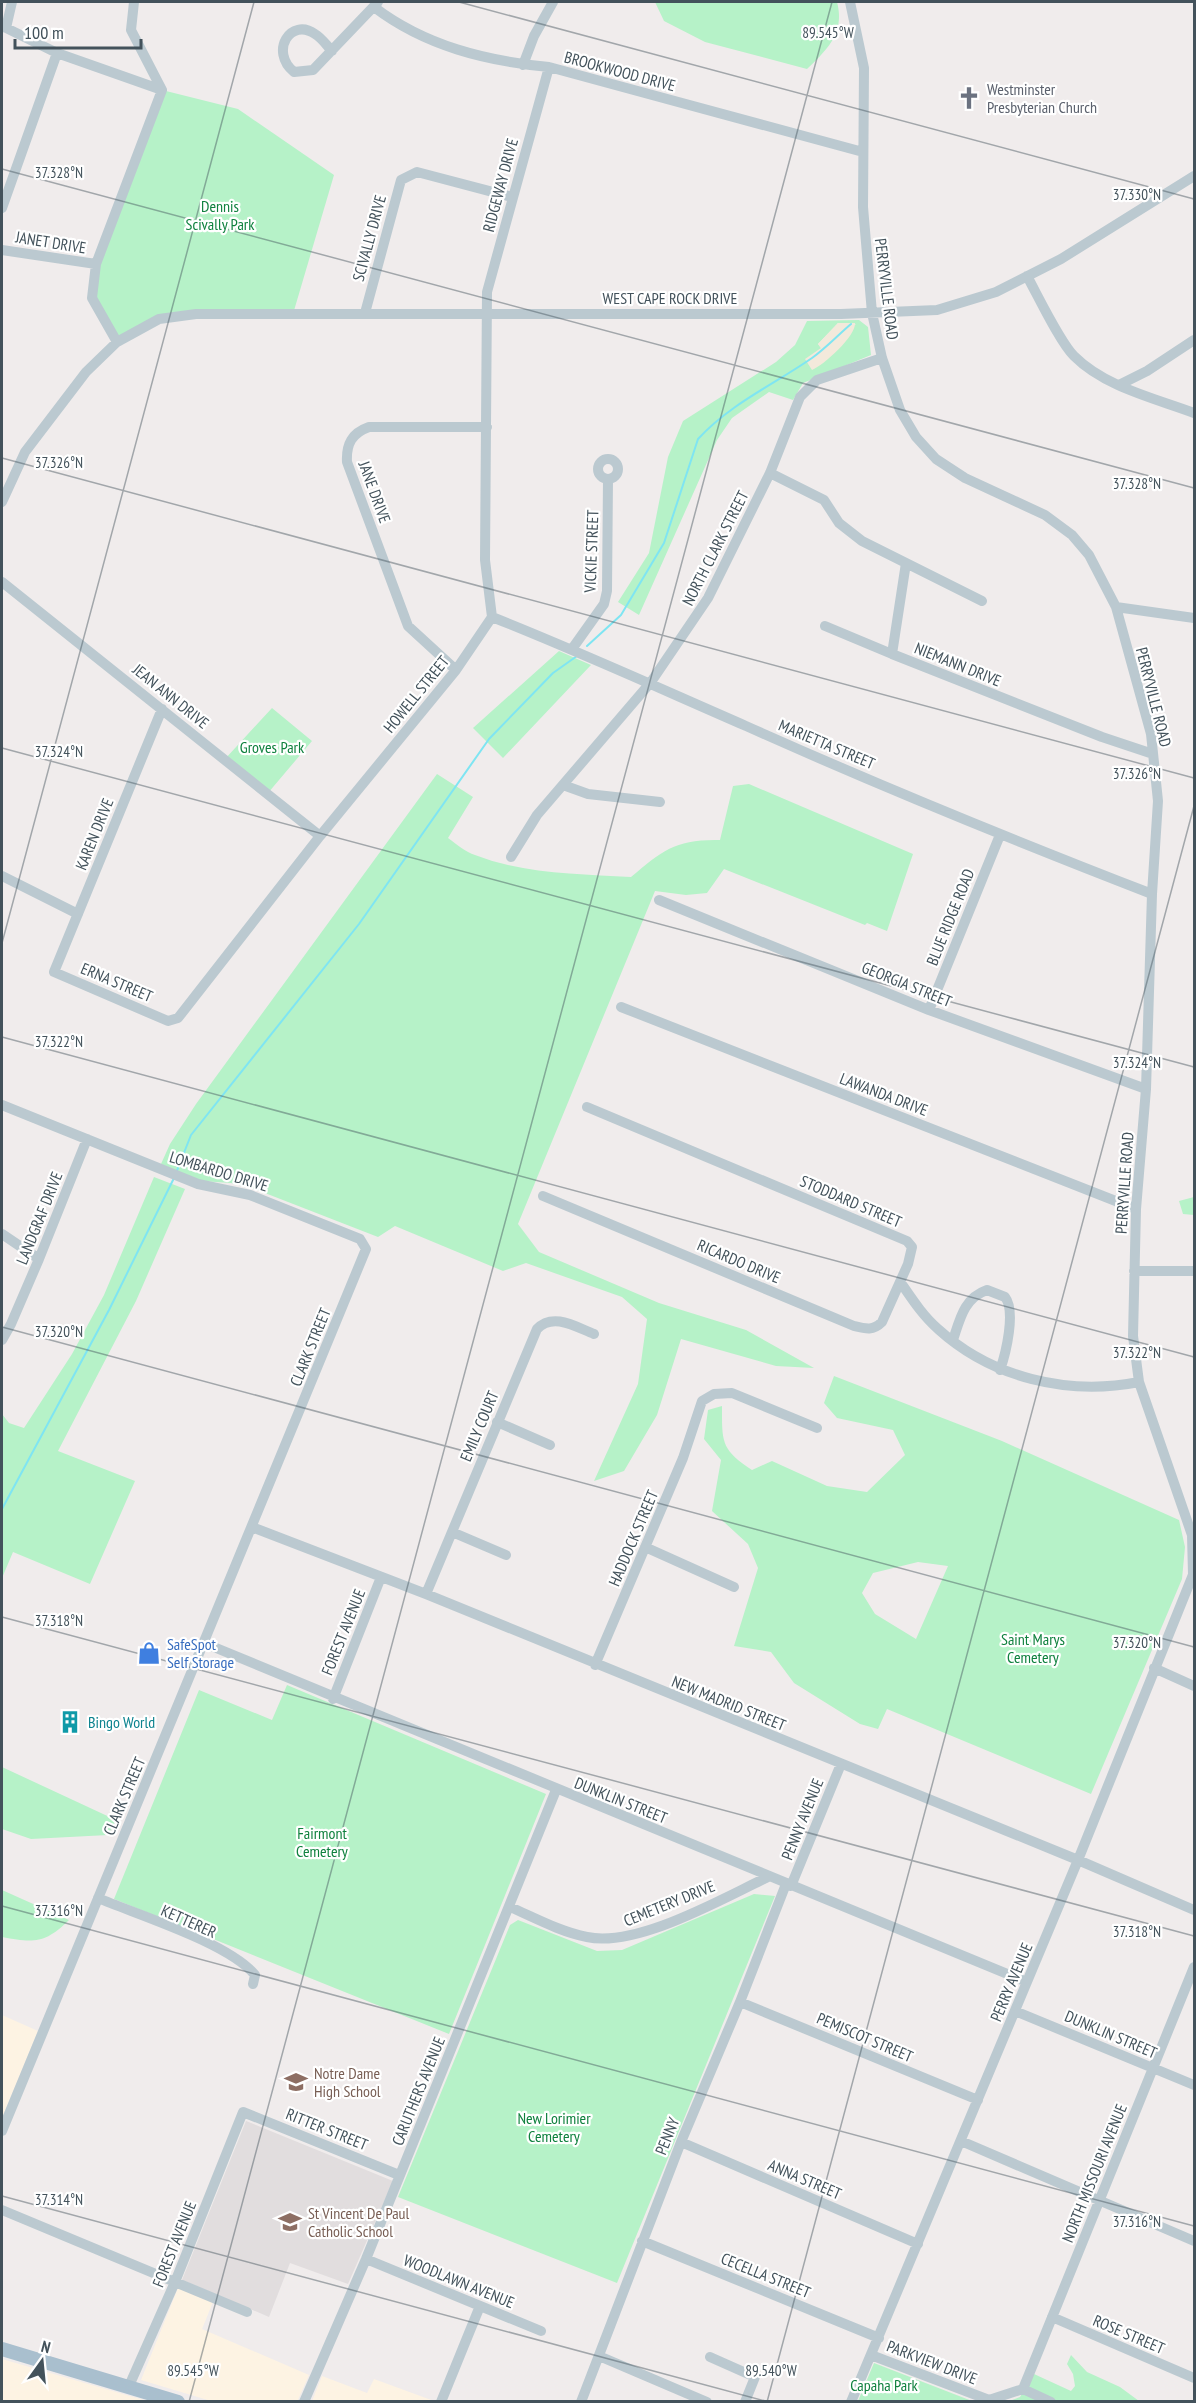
<svg xmlns="http://www.w3.org/2000/svg" width="1196" height="2403" font-family="'PT Sans Narrow',sans-serif">
	<rect width="100%" height="100%" fill="#f0ecec"/>
	<path fill="#fdf3e3" d="M2 2015 38 2031 2 2118Z
		M178 2288 213 2302 202 2329 309 2375 297 2402 211 2401 141 2380Z
		M2 2359 147 2401H2Z
		M322 2376 367 2393 374 2379 434 2401H312Z"/>
	<path fill="#e1ddde" d="M246 2121 393 2181 348 2284 290 2263 269 2317 182 2280Z"/>
	<path fill="#b6f2c8" fill-rule="evenodd" d="M655 2H837C845 32 828 49 807 69L705 42 664 21Z
		M162 90 238 109 334 175 293 314 160 319 117 342 92 298 96 264Z
		M859 320 868 327 871 355 803 383 793 400 769 392 732 418 717 440 639 615 618 602 649 553 668 457 683 421 776 362 795 345 807 321ZM838 323 856 324 805 359 821 348 818 344Z
		M559 651 591 665 503 758 473 728Z
		M272 708 312 741 268 793 225 759Z
		M437 774 473 797 448 838C456 844 466 852 475 855 524 874 579 874 631 877 663 850 676 839 720 840L733 786 749 784 913 854 887 931 867 923 865 925 724 869 707 893 686 895 655 891 518 1224 539 1252 659 1303 746 1330 814 1368 776 1366 681 1339 657 1415 624 1471 594 1481 638 1384 647 1319 622 1297 526 1263 503 1271 395 1226 378 1237 252 1188 231 1183 201 1181 161 1164 170 1144 196 1104Z
		M154 1177 185 1189 136 1301 58 1451 135 1481 90 1584 13 1552 2 1578V1414L9 1423 24 1428 72 1354 104 1295Z
		M1194 1197V1215L1183 1214 1179 1201Z
		M834 1376 1002 1441 1179 1520 1185 1547 1182 1579 1091 1794 887 1709 878 1729 860 1724 794 1683 771 1652 734 1646 758 1568 748 1544 712 1511 721 1460 704 1439 708 1410 722 1406C722 1443 721 1449 752 1470L772 1461 827 1486 867 1492 905 1455 893 1430 837 1418 824 1403ZM918 1562 948 1566 916 1639 875 1614 862 1593 873 1573Z
		M287 1685 546 1794 449 2034 114 1899 199 1690 272 1720Z
		M2 1767 116 1820 108 1835 31 1839 2 1829Z
		M2 1890 69 1920C45 1944 33 1943 2 1937Z
		M754 1894 775 1896 617 2283 398 2197 510 1925 518 1920 597 1951 622 1950Z
		M1071 2355 1087 2372 1120 2387 1139 2401 1007 2402 1020 2397 1034 2374 1071 2391 1075 2386 1073 2374 1067 2364Z
		M874 2363 972 2401H858Z"/>
	<path fill="#f3e9db" d="M838 323H855C856 336 824 365 812 370L805 359 821 348 818 344Z"/>
	<g fill="none" stroke-linecap="round" stroke-linejoin="round">
		<path stroke="#7fe5f2" stroke-width="2" d="M587 646 621 615 664 543 698 439C730 404 773 385 812 358 826 348 838 335 851 324
			M176 1173 191 1135 359 924 489 739 553 673 577 656
			M2 1509 109 1310 174 1178"/>
		<path stroke="#bbc9d0" stroke-width="10" d="M850 2 864 68 863 207 872 313 882 358 900 410 916 437 936 459 965 478 1045 515 1072 535 1089 555 1116 607 1151 734 1158 801 1152 894 1146 1089 1136 1209 1133 1336 1139 1382 1192 1535 1193 1574
			M374 7C425 46 486 61 549 67L863 152
			M2 26 57 53 162 90
			M6 28 12 2
			M332 51C327 46 322 38 315 34 291 17 269 51 294 72L313 70 378 2
			M523 65 534 36 553 2
			M2 208 57 53
			M2 250 96 264
			M1027 276C1038 296 1060 342 1074 356 1105 387 1154 398 1194 413
			M365 313 401 180 417 172 512 197
			M117 342 92 298 96 264 162 90 131 30 134 2
			M1119 385 1147 371 1194 340
			M598 469a10 10 0 1 1 20 0a10 10 0 1 1-20 0Z
			M770 473 824 500 839 523 862 541 982 601
			M2 502 25 452 86 372 117 342 159 319 196 314H841L937 310 996 292 1061 259 1194 176
			M906 563 892 654 1102 737 1153 754
			M2 582 320 836
			M1116 607 1194 618
			M492 617C578 651 661 689 746 726 880 786 1015 841 1152 894
			M825 626 892 654
			M572 649 604 604 607 591 608 479
			M456 670 408 626 347 462C346 444 352 433 369 427H487
			M162 709 54 972 168 1021 178 1018 320 836 456 670 492 617 485 560 487 292 549 67
			M563 785 588 794 660 802
			M511 857 537 815 651 682 708 598 770 473 800 397 817 380 882 358
			M2 876 78 914
			M659 900 929 1010 1146 1089
			M621 1007 1136 1209
			M929 1010 1000 835
			M2 1105 198 1184 250 1195 360 1239 366 1249 2 2131
			M543 1196 854 1326C866 1329 873 1331 882 1322L908 1264 912 1247 907 1241 587 1107
			M2 1234 39 1259
			M1134 1271H1194
			M901 1283C912 1299 923 1316 938 1329 992 1378 1068 1396 1139 1382
			M2 1340 11 1324 39 1259 87 1139
			M953 1340C960 1319 964 1298 987 1290L1005 1297C1016 1311 1006 1353 1000 1370
			M497 1422 550 1445
			M252 1527 426 1594 1078 1860 1194 1910
			M452 1532 506 1555
			M645 1547 734 1587
			M426 1594 537 1329C553 1312 576 1327 594 1334
			M204 1643 1027 1982
			M595 1665 683 1458 702 1401 714 1394 732 1393 817 1428
			M1154 1668 1194 1686
			M333 1699 381 1577
			M791 1886 841 1764
			M98 1898C138 1915 229 1943 255 1975L253 1984
			M510 1907C535 1918 561 1932 587 1937 637 1948 723 1898 768 1877
			M740 2002 978 2100
			M1015 2011 1194 2085
			M961 2141 1194 2241
			M681 2142 918 2244
			M2 2210 247 2312
			M642 2241 879 2338
			M366 2259 541 2331
			M1052 2317 1194 2378
			M871 2355 989 2400 1023 2389 1051 2402
			M599 2356 707 2402
			M710 2357 755 2377 745 2402
			M129 2386 175 2282 243 2112 399 2175
			M1023 2389 1194 1967
			M304 2402 366 2259 556 1790
			M441 2402 480 2306
			M581 2402 681 2142 740 2002 786 1884
			M851 2402 1078 1860 1194 1572"/>
		<path stroke="#a9bfce" stroke-width="14" d="M2 2349 178 2402"/>
	</g>
	<path fill="none" stroke="#43525b" stroke-width="1.5" stroke-opacity="0.45" d="M459 2 1194 199M2 169 1194 488M2 458 1194 778M2 748 1194 1067M2 943 254 2M2 1037 1194 1357M2 1327 1194 1647M2 1617 1194 1936M2 1906 1194 2226M2 2196 769 2402M189 2402 832 2M767 2402 1194 806"/>
	<defs>
		<g id="church-bare" transform="scale(1.8)"><path d="M-1.2-6h2.4v3.5h3.3v2.4h-3.3V6h-2.4V-.1h-3.3v-2.4h3.3Z" fill="#6b7280" stroke="#fff" stroke-width="2.5" paint-order="stroke"/></g>
		<g id="shop-bare" transform="scale(1.8)"><path d="M-5-2.5h2.3a2.7 3.5 0 0 1 5.4 0H5L5.5 6h-11ZM-1.5-2.5h3a1.5 2.3 0 0 0-3 0Z" fill="#3f7fe0" stroke="#fff" stroke-width="2.5" paint-order="stroke"/></g>
		<g id="building-bare" transform="scale(1.8)"><path d="M-4-6H4V6H1V3H-1V6H-4ZM-2.5-4.3h1.7v1.8h-1.7ZM.8-4.3h1.7v1.8H.8ZM-2.5-1h1.7V.8h-1.7ZM.8-1h1.7V.8H.8Z" fill="#0f9aa8" stroke="#fff" stroke-width="2.5" paint-order="stroke"/></g>
		<g id="school-bare" transform="scale(1.8)"><path d="M0-5L7-2L0 1L-7-2ZM-4 1L0 2.5L4 1V4Q0 6-4 4Z" fill="#8d6e63" stroke="#fff" stroke-width="2.5" paint-order="stroke"/></g>
	</defs>
	<g fill-rule="evenodd">
		<use href="#church-bare" x="969" y="98"/>
		<use href="#shop-bare" x="149" y="1653"/>
		<use href="#building-bare" x="70" y="1722"/>
		<use href="#school-bare" x="296" y="2082"/>
		<use href="#school-bare" x="290" y="2222"/>
	</g>
	<g text-anchor="middle" stroke-width="4.5" stroke-linejoin="round" paint-order="stroke">
		<g font-size="16" fill="#43525b" stroke="#fff">
			<text transform="translate(620 71) rotate(15)" y="6">BROOKWOOD DRIVE</text>
			<text transform="translate(500 185) rotate(-75)" y="6">RIDGEWAY DRIVE</text>
			<text transform="translate(369 238) rotate(-75)" y="6">SCIVALLY DRIVE</text>
			<text transform="translate(51 242) rotate(9)" y="6">JANET DRIVE</text>
			<text transform="translate(887 289) rotate(83)" y="6">PERRYVILLE ROAD</text>
			<text x="670" y="304">WEST CAPE ROCK DRIVE</text>
			<text transform="translate(375 492) rotate(70)" y="6">JANE DRIVE</text>
			<text transform="translate(715 548) rotate(-63)" y="6">NORTH CLARK STREET</text>
			<text transform="translate(591 551) rotate(-88)" y="6">VICKIE STREET</text>
			<text transform="translate(958 664) rotate(22)" y="6">NIEMANN DRIVE</text>
			<text transform="translate(416 694) rotate(-51)" y="6">HOWELL STREET</text>
			<text transform="translate(171 696) rotate(39)" y="6">JEAN ANN DRIVE</text>
			<text transform="translate(1154 697) rotate(76)" y="6">PERRYVILLE ROAD</text>
			<text transform="translate(827 744) rotate(23)" y="6">MARIETTA STREET</text>
			<text transform="translate(94 834) rotate(-68)" y="6">KAREN DRIVE</text>
			<text transform="translate(950 917) rotate(-68)" y="6">BLUE RIDGE ROAD</text>
			<text transform="translate(117 982) rotate(23)" y="6">ERNA STREET</text>
			<text transform="translate(907 984) rotate(22)" y="6">GEORGIA STREET</text>
			<text transform="translate(884 1094) rotate(21)" y="6">LAWANDA DRIVE</text>
			<text transform="translate(219 1171) rotate(17)" y="6">LOMBARDO DRIVE</text>
			<text transform="translate(1124 1183) rotate(-86)" y="6">PERRYVILLE ROAD</text>
			<text transform="translate(851 1201) rotate(23)" y="6">STODDARD STREET</text>
			<text transform="translate(39 1218) rotate(-68)" y="6">LANDGRAF DRIVE</text>
			<text transform="translate(739 1261) rotate(23)" y="6">RICARDO DRIVE</text>
			<text transform="translate(310 1347) rotate(-68)" y="6">CLARK STREET</text>
			<text transform="translate(479 1426) rotate(-67)" y="6">EMILY COURT</text>
			<text transform="translate(633 1538) rotate(-67)" y="6">HADDOCK STREET</text>
			<text transform="translate(343 1632) rotate(-68)" y="6">FOREST AVENUE</text>
			<text transform="translate(729 1703) rotate(22)" y="6">NEW MADRID STREET</text>
			<text transform="translate(124 1796) rotate(-67)" y="6">CLARK STREET</text>
			<text transform="translate(621 1800) rotate(22)" y="6">DUNKLIN STREET</text>
			<text transform="translate(802 1819) rotate(-68)" y="6">PENNY AVENUE</text>
			<text transform="translate(669 1903) rotate(-22)" y="6">CEMETERY DRIVE</text>
			<text transform="translate(189 1921) rotate(24)" y="6">KETTERER</text>
			<text transform="translate(1011 1982) rotate(-67)" y="6">PERRY AVENUE</text>
			<text transform="translate(1111 2034) rotate(23)" y="6">DUNKLIN STREET</text>
			<text transform="translate(865 2037) rotate(23)" y="6">PEMISCOT STREET</text>
			<text transform="translate(418 2091) rotate(-68)" y="6">CARUTHERS AVENUE</text>
			<text transform="translate(327 2129) rotate(22)" y="6">RITTER STREET</text>
			<text transform="translate(667 2136) rotate(-68)" y="6">PENNY</text>
			<text transform="translate(1094 2173) rotate(-68)" y="6">NORTH MISSOURI AVENUE</text>
			<text transform="translate(805 2179) rotate(23)" y="6">ANNA STREET</text>
			<text transform="translate(174 2244) rotate(-68)" y="6">FOREST AVENUE</text>
			<text transform="translate(766 2275) rotate(22)" y="6">CECELLA STREET</text>
			<text transform="translate(459 2281) rotate(22)" y="6">WOODLAWN AVENUE</text>
			<text transform="translate(1129 2334) rotate(23)" y="6">ROSE STREET</text>
			<text transform="translate(932 2362) rotate(21)" y="6">PARKVIEW DRIVE</text>
		</g>
		<g font-size="16" fill="#5b616d" stroke="#fff" text-anchor="start">
			<text x="987" y="95">Westminster<tspan x="987" dy="18">Presbyterian Church</tspan></text>
		</g>
		<g font-size="16" fill="#0f813e" stroke="#fff">
			<text x="220" y="212">Dennis<tspan x="220" dy="18">Scivally Park</tspan></text>
			<text x="272" y="753">Groves Park</text>
			<text x="1033" y="1645">Saint Marys<tspan x="1033" dy="18">Cemetery</tspan></text>
			<text x="322" y="1839">Fairmont<tspan x="322" dy="18">Cemetery</tspan></text>
			<text x="554" y="2124">New Lorimier<tspan x="554" dy="18">Cemetery</tspan></text>
			<text x="884" y="2391">Capaha Park</text>
		</g>
		<g font-size="16" fill="#366cbe" stroke="#fff" text-anchor="start">
			<text x="167" y="1650">SafeSpot<tspan x="167" dy="18">Self Storage</tspan></text>
		</g>
		<g font-size="16" fill="#0d838f" stroke="#fff" text-anchor="start">
			<text x="88" y="1728">Bingo World</text>
		</g>
		<g font-size="16" fill="#785e54" stroke="#fff" text-anchor="start">
			<text x="314" y="2079">Notre Dame<tspan x="314" dy="18">High School</tspan></text>
			<text x="308" y="2219">St Vincent De Paul<tspan x="308" dy="18">Catholic School</tspan></text>
		</g>
	</g>
	<g font-size="15" text-anchor="middle" fill="#43525b" stroke="#fff" stroke-width="4.5" stroke-linejoin="round" paint-order="stroke">
		<text x="828" y="38">89.545°W</text>
		<text x="59" y="178">37.328°N</text>
		<text x="1137" y="200">37.330°N</text>
		<text x="59" y="468">37.326°N</text>
		<text x="1137" y="489">37.328°N</text>
		<text x="59" y="757">37.324°N</text>
		<text x="1137" y="779">37.326°N</text>
		<text x="59" y="1047">37.322°N</text>
		<text x="1137" y="1068">37.324°N</text>
		<text x="59" y="1337">37.320°N</text>
		<text x="1137" y="1358">37.322°N</text>
		<text x="59" y="1626">37.318°N</text>
		<text x="1137" y="1648">37.320°N</text>
		<text x="59" y="1916">37.316°N</text>
		<text x="1137" y="1937">37.318°N</text>
		<text x="59" y="2205">37.314°N</text>
		<text x="1137" y="2227">37.316°N</text>
		<text x="193" y="2376">89.545°W</text>
		<text x="771" y="2376">89.540°W</text>
	</g>
	<rect width="1196" height="2403" fill="none" stroke="#43525b" stroke-width="6"/>
	<g transform="translate(42 2361) rotate(15)" stroke="#ffffff" stroke-width="4.5" paint-order="stroke">
	<path d="M0-4.5L10 22L0 15L-10 22Z" fill="#43525b"/>
	<text y="-9" font-size="16" font-weight="bold" text-anchor="middle" fill="#43525b">N</text>
	</g>
	<path d="M15 39v9h126v-9" fill="none" stroke="#43525b" stroke-width="3"/>
	<text x="24" y="39" font-size="18" fill="#43525b" stroke="#ffffff" stroke-width="4.5" paint-order="stroke">100 m</text>
</svg>
